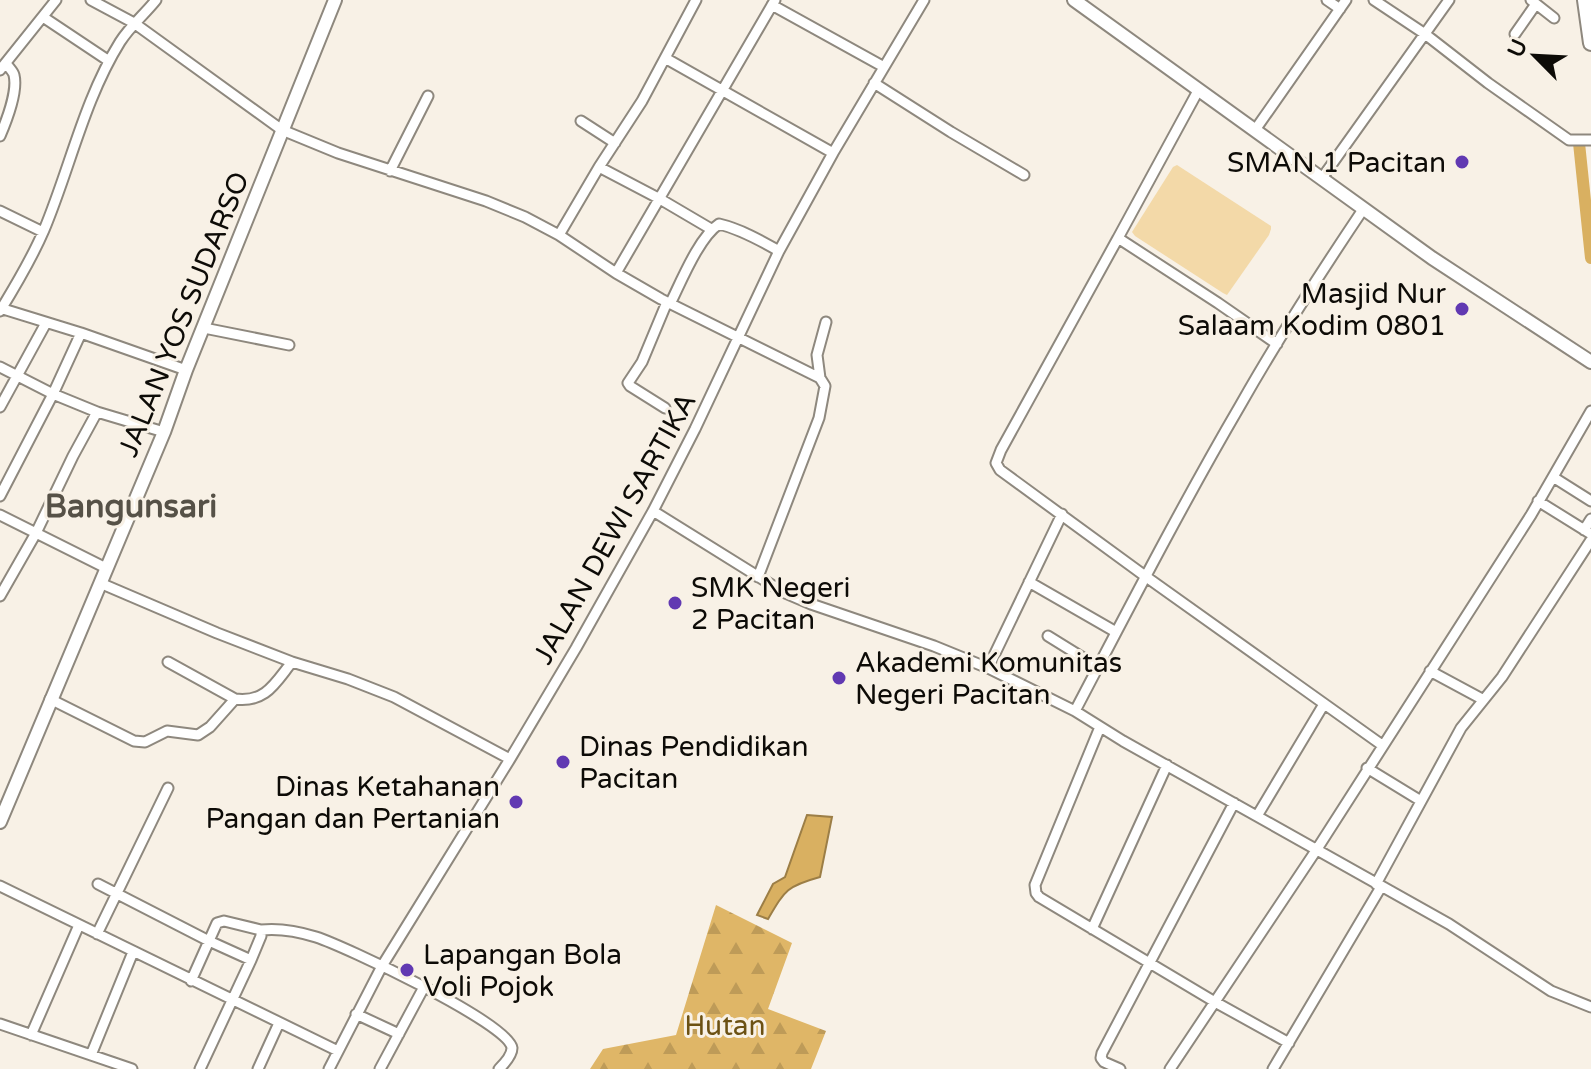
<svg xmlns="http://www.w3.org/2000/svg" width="1591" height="1069" font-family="'Varela Round',sans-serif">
	<defs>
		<pattern id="forest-firs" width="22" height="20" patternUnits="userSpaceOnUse" patternTransform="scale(2)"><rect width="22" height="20" fill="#dfb667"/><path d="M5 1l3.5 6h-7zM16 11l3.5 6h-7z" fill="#be9b58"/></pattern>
	</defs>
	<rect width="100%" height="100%" fill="#f8f1e6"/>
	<path fill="#f3d9a8" d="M1177 165 1271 226V229L1269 235 1227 295 1223 293 1135 236 1132 232 1173 167Z"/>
	<path fill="url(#forest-firs)" d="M716 905 792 943 768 1009 826 1031 811 1069H590L603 1049 676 1035Z"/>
	<path fill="#d9b061" stroke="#9c7e46" stroke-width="2" d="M807 815 832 817 820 877C787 886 785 890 768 919L757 915 773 884 785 877Z"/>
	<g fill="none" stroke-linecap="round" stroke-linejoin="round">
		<path stroke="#d9b061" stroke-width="12" d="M1579 143 1591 258"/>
		<g stroke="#8e887e" stroke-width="13">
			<path id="minor" d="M91 0 134 23 282 130 338 153 486 201 525 217 559 235 616 273 661 299 820 378 825 386 819 418 758 577
				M1327 0 1340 9
				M1374 0 1425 34 1488 83 1569 140H1591
				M1531 0 1554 18
				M772 5 884 67
				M43 17 109 61
				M1515 34 1536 4
				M665 58 833 153
				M0 70 56 0
				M874 83 951 132 1024 175
				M1199 89 1118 238 1218 303 1277 344
				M581 121 615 143
				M1255 130 1346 0
				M0 136C6 122 18 91 14 75 13 71 8 67 6 63
				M599 167 660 199 711 229
				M390 171 428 96
				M1322 178 1449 0
				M0 211 43 232
				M559 235 599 167 642 101 696 0
				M1118 238 1001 450 996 463 1000 470 1145 576 1382 745
				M616 273 775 0
				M670 304C681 282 699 237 719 224 740 229 760 240 779 251
				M0 308 81 333 186 370
				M0 311C16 285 32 258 44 230 70 168 84 100 120 42 130 26 145 14 156 0
				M204 328 289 345
				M0 367 53 394 97 412 73 456 36 533 0 596
				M820 378 817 355 826 322
				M0 407 46 323
				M665 408 630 386 628 383 642 362 667 302
				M97 412 164 432
				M1553 477 1591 501
				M0 496 53 394 81 333
				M1538 501 1591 534
				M653 511 783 592 811 604 934 646 988 668 1075 711 1123 741 1449 924 1551 991 1591 1007
				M0 515 106 568
				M1584 530 1591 519
				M1029 582 1116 632
				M100 583 217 633 292 662 348 679 394 697 510 759
				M1048 636 1098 667
				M168 662 235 699
				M988 668 1062 514
				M1430 671 1482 699
				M50 699 134 741 145 742 167 731 198 735 210 727 235 699C266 703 275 683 292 662
				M1075 711C1129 608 1182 505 1241 404 1279 337 1321 272 1364 208
				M1100 727 1035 885 1036 893 1039 897 1215 1002 1289 1043
				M1367 768 1421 801
				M1257 816 1324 704
				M98 884 209 941 251 960
				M1376 884 1461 728 1502 677 1591 540
				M0 886 338 1051
				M1092 929 1167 765
				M261 930C280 928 297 931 316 937 344 946 509 1023 512 1048 512 1055 504 1064 499 1069
				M97 934 168 788
				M191 981 217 923 224 921 261 930V936L251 960 200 1069
				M356 1014 399 1034
				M0 1024 132 1069
				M31 1035 79 925
				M91 1055 133 952
				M258 1069 279 1023
				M329 1069 382 966 510 759 576 648 653 511 695 429 779 251 833 153 924 0
				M380 1069 424 987
				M1120 1069 1104 1062 1101 1058 1102 1053 1234 803
				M1170 1069 1317 849 1531 515 1591 411
				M1273 1069 1381 887"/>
		</g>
		<g stroke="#8e887e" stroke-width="16">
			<path id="major" d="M1074 0 1432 258 1591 362
				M0 822 164 432 186 370 335 0"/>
		</g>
		<g stroke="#8e887e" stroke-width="18">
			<path id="highway" d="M1585 0 1591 43"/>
		</g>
		<use href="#minor" stroke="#fff" stroke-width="9"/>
		<use href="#major" stroke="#fff" stroke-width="12"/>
		<use href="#highway" stroke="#fff" stroke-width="14"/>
	</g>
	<g fill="#6139b2" stroke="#f8f1e6" stroke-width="3">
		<circle cx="1462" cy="162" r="8"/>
		<circle cx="1462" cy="309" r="8"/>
		<circle cx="675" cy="603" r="8"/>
		<circle cx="839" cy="678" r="8"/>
		<circle cx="563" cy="762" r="8"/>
		<circle cx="516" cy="802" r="8"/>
		<circle cx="407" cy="970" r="8"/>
	</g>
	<g text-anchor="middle" stroke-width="6" stroke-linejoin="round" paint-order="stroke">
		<g font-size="28" fill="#0d0b07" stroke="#f8f1e6" text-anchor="start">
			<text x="1446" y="172" text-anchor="end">SMAN 1 Pacitan</text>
			<text x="1446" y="303" text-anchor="end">Masjid Nur<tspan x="1446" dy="32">Salaam Kodim 0801</tspan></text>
			<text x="691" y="597">SMK Negeri<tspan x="691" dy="32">2 Pacitan</tspan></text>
			<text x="855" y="672">Akademi Komunitas<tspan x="855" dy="32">Negeri Pacitan</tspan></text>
			<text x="579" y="756">Dinas Pendidikan<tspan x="579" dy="32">Pacitan</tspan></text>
			<text x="500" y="796" text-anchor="end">Dinas Ketahanan<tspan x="500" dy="32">Pangan dan Pertanian</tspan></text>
			<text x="423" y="964">Lapangan Bola<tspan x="423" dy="32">Voli Pojok</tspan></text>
		</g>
		<g font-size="28" fill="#0d0b07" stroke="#f8f1e6">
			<text transform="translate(183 314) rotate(-68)" y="10">JALAN YOS SUDARSO</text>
			<text transform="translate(614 528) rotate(-61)" y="10">JALAN DEWI SARTIKA</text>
		</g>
		<g font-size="28" fill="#6c5113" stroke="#f8f1e6">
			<text x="725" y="1035">Hutan</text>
		</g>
		<g font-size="32" font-weight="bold" fill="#565147" stroke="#f8f1e6">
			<text x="131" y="517">Bangunsari</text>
		</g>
	</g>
	<g transform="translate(1535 56) rotate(294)" stroke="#f8f1e6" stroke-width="6" paint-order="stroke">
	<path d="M0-6L14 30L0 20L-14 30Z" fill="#0d0b07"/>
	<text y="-12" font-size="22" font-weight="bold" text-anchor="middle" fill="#0d0b07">U</text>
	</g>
</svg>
